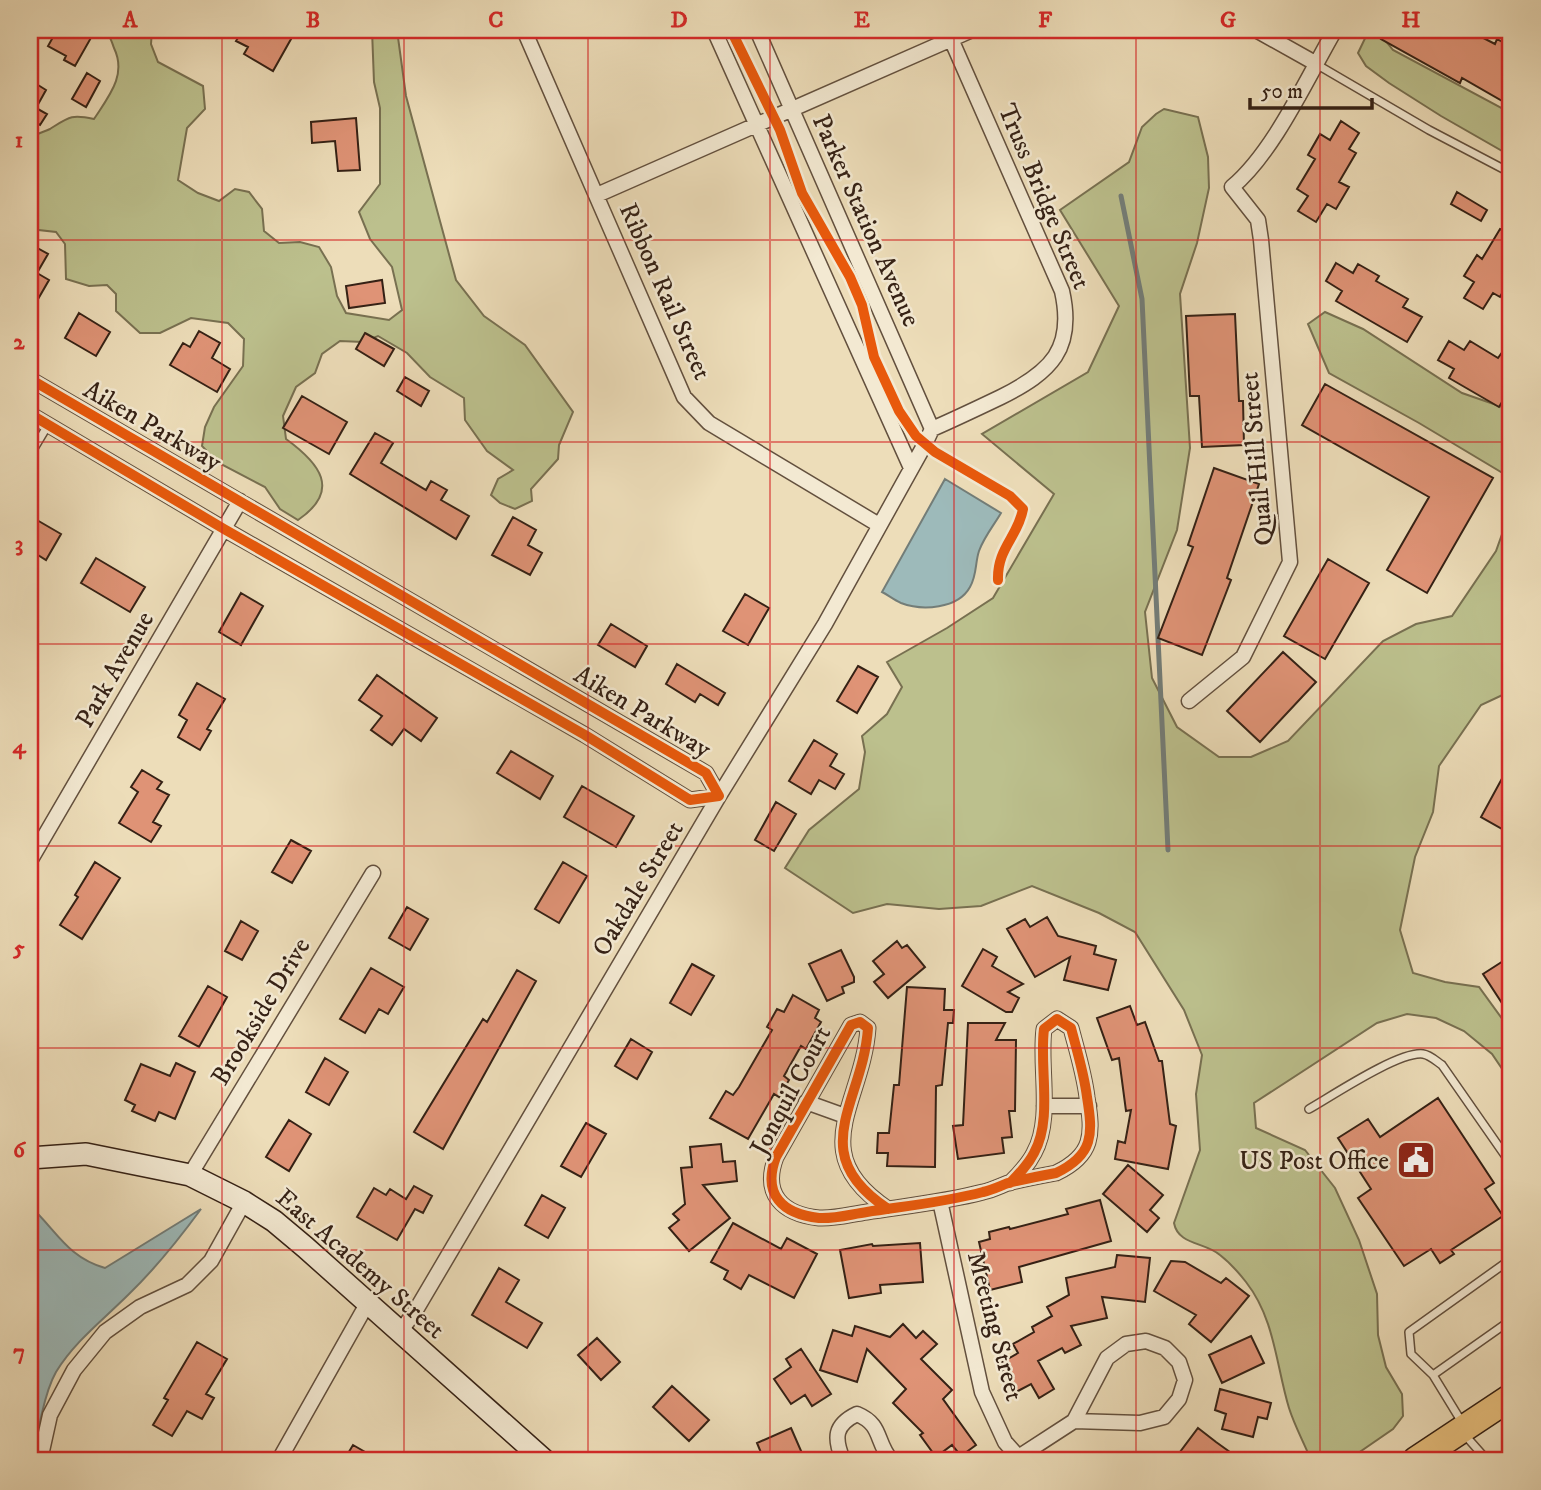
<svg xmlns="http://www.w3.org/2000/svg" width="1541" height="1490" font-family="'IM FELL DW Pica',serif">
	<rect width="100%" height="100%" fill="#edddb9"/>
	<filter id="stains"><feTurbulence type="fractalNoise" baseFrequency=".00286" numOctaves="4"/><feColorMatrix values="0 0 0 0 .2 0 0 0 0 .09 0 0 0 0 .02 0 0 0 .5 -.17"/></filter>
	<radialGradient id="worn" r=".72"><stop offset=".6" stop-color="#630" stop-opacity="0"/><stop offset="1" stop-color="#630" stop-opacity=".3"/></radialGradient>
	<path fill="#bcc08d" stroke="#787051" stroke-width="2" d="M102 30H152L151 44 158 62 203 86 205 109 187 128 178 180 198 193 219 201 235 189 249 192 262 209 264 231 279 243 300 242 319 247 331 267 337 296 346 313 389 320 402 310 392 267 370 239 359 212 380 184V108L374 82 372 30H397L406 96 456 280 484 316 525 345 573 412 559 445 558 459 531 489 532 501 515 509 500 503 491 495 498 479 513 470 487 451 465 420 464 398 430 377 407 353 378 336 363 342 340 341 322 354 315 373 296 387 283 416 286 439C319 463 342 490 298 520L280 509 265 487 217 462 202 446 205 427 214 407 243 366 244 339 228 323 191 318 160 333H140L116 311V294L107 285 89 286 66 279 65 244 56 232 30 229V141C35 133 42 133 50 129 69 117 71 114 94 119 109 96 127 75 114 48 111 40 110 34 102 30Z
		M1369 30H1383L1381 35 1393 50 1511 113V156L1441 116 1389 83 1366 66 1358 53Z
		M1164 109 1198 117 1208 157 1209 188 1197 243 1180 294 1190 448 1177 530 1145 612 1152 678 1177 727 1219 757H1251L1288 741 1383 641 1416 624 1452 616 1496 551 1511 509V691L1481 705 1439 766 1433 812 1415 857 1400 930 1413 973 1445 982 1479 987 1511 1031V1082L1492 1054 1464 1031 1436 1018 1407 1014 1377 1023 1254 1103 1256 1128 1305 1150 1335 1188 1359 1240 1377 1294 1378 1335 1386 1367 1402 1394 1403 1416 1393 1429 1348 1460H1303L1308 1453C1302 1439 1294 1424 1289 1408 1276 1365 1275 1319 1246 1282 1239 1273 1229 1262 1220 1255 1205 1242 1178 1245 1174 1223L1200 1150 1196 1094 1202 1055 1184 1010 1135 932 1099 913 1032 886 981 906 939 909 887 904 853 913 785 868 809 830 859 789 865 752 862 736 887 714 902 687 887 662 947 628 993 598 1054 494 982 434 1088 372 1119 306 1060 210 1129 162 1142 127 1156 114Z
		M1325 312 1363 329 1462 393 1511 410V478L1419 423 1329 373 1308 324Z"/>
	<path fill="#9dbaba" stroke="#737d78" stroke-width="2" d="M945 479 1001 513C994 525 984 537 979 551 975 563 977 575 970 587 958 609 922 611 901 603 894 600 888 595 882 592Z
		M30 1206C57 1231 67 1257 105 1268L201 1209C179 1239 156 1268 129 1294 103 1320 75 1341 56 1372 44 1393 37 1436 33 1460H30Z"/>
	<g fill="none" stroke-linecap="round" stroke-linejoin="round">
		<path stroke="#737d78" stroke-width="5" d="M1121 196 1142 299 1168 850"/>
	</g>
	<path fill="#df9376" stroke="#352115" stroke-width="2" d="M57 30H80L92 36 75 66 64 60 66 56 48 46Z
		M243 30H276L291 39 273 71 244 54 248 47 236 41Z
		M1386 30H1468L1495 44 1497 39 1511 47V106L1462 78 1460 83 1381 39Z
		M87 73 100 81 86 107 72 99Z
		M30 80 46 90 36 108 47 114 40 125 30 120Z
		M356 118 360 170 338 171 335 141 312 143 311 122Z
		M1341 121 1359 133 1349 149 1356 153 1339 182 1349 187 1336 209 1327 204 1316 222 1298 211 1308 196 1297 189 1315 159 1308 155 1320 134 1330 140Z
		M1457 192 1487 210 1481 221 1451 204Z
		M1500 229 1511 235V277L1500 297 1493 293 1483 309 1464 298 1474 282 1464 276 1477 255 1482 259Z
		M30 244 48 254 37 273 49 280 30 313Z
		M1336 263 1353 273 1358 264 1379 276 1376 281 1408 299 1403 307 1422 317 1407 342 1336 301 1342 291 1326 281Z
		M382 280 385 303 349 308 346 286Z
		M79 313 110 332 96 356 65 338Z
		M1235 314 1239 401H1243L1244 445 1202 447 1199 396H1190L1186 316Z
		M199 331 220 343 212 358 230 369 217 392 170 365 183 343 190 347Z
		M365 333 394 349 384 366 356 349Z
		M1449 341 1464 350 1470 341 1498 358 1503 351 1511 356V387L1499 407 1449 378 1454 369 1438 360Z
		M405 377 429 391 421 406 397 391Z
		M1325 384 1493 478 1427 593 1387 570 1429 497 1302 425Z
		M302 396 347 422 329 454 283 428Z
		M375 433 393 443 381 463 426 490 431 481 447 490 441 500 469 516 456 539 350 474Z
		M1214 468 1259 484 1227 578 1231 580 1202 655 1158 638 1193 547 1188 545Z
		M30 516 61 534 46 560 30 550Z
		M513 517 536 530 528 545 542 553 530 575 492 555Z
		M96 558 145 587 130 612 81 583Z
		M1328 559 1369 583 1325 659 1284 636Z
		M241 593 263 606 241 645 219 632Z
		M745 594 769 608 748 645 723 631Z
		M611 624 647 646 635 667 598 645Z
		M1283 652 1316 682 1260 742 1227 711Z
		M677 664 725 693 718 705 700 694 695 702 666 684Z
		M858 666 878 677 857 713 837 701Z
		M377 675 437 718 421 741 404 729 392 745 371 730 382 716 359 700Z
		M197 683 225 699 207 729 211 731 200 750 178 737 187 720 179 715Z
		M814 740 837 754 830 766 844 774 835 789 819 780 811 794 789 781Z
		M511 751 553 776 540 799 497 773Z
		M1511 762V834L1481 817Z
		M142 770 162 782 157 789 169 795 153 822 161 826 151 842 119 823 138 792 131 787Z
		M582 786 634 816 616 847 564 817Z
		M776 802 796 814 774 851 755 840Z
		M291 840 311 851 292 883 272 872Z
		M95 862 120 878 82 939 60 925 78 897 75 895Z
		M563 862 587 876 559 923 535 909Z
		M407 907 428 919 410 950 389 938Z
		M1047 917 1058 936 1096 946 1094 954 1116 960 1108 990 1064 980 1070 957 1035 977 1007 929 1025 919 1030 927Z
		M241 921 258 931 242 960 225 951Z
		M897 941 902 948 907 945 925 967 888 998 874 982 884 974 873 961Z
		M983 949 997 957 992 966 1023 984 1008 992 1019 998 1012 1012H1006L962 986Z
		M841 950 854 977V982L842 987 844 993 827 1001 809 964Z
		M1511 956V1017L1483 974Z
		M692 964 714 976 691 1015 670 1003Z
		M371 968 404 987 388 1014 379 1009 365 1033 340 1019Z
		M517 970 536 981 443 1149 414 1132 483 1019 487 1022Z
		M208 986 227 997 199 1047 179 1036Z
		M907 987 945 989 944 1010H954L953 1023H948L942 1085 936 1086 935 1167 887 1166 888 1153H877L878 1133H889L894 1085H899Z
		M793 995 819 1010 815 1018 821 1022 806 1049 801 1046 784 1076 789 1080 779 1097 774 1094 748 1139 710 1118 726 1091 733 1095 739 1087 772 1030 767 1027 777 1009 784 1012Z
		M1130 1006 1137 1025 1145 1022 1159 1061H1162L1170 1124 1176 1126 1168 1169 1115 1159 1118 1141 1125 1143 1131 1110 1126 1111 1119 1058 1112 1060 1097 1018Z
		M968 1023H1005L996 1040H1016L1015 1111H1009L1012 1137 1002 1138 1004 1153 958 1159 953 1126 963 1125Z
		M631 1039 652 1052 637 1079 615 1066Z
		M325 1058 348 1072 329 1105 306 1092Z
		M176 1063 195 1072 175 1119 159 1112 155 1121 132 1111 135 1105 125 1100 141 1064 170 1076Z
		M1438 1098 1494 1183 1485 1189 1503 1216 1451 1250 1454 1254 1440 1263 1431 1249 1404 1266 1358 1198 1371 1189 1338 1138 1368 1119 1380 1137Z
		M289 1120 311 1134 289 1171 266 1157Z
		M586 1123 606 1134 581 1177 561 1166Z
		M721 1144 723 1162 735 1161 737 1181 703 1185 730 1218 689 1251 669 1228 679 1220 673 1214 685 1204 681 1168 692 1167 690 1147Z
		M1128 1165 1163 1195 1150 1210 1159 1218 1147 1232 1103 1194Z
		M414 1186 432 1196 423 1213 415 1209 397 1240 357 1217 374 1188 386 1195 390 1189 406 1199Z
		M542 1195 565 1208 548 1238 525 1225Z
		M1100 1200 1111 1241 1019 1267 1022 1282 990 1290 979 1242 990 1239 989 1232 1009 1227 1010 1229 1068 1214 1066 1209Z
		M733 1223 781 1249 787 1238 817 1254 794 1298 749 1275 741 1289 724 1279 728 1271 711 1262Z
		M920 1243 923 1282 880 1285 881 1293 849 1298 840 1250 872 1244 873 1246Z
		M1117 1255 1150 1258 1145 1302 1102 1297 1107 1318 1071 1326 1081 1345 1065 1353 1062 1348 1038 1361 1054 1389 1039 1398 1031 1384 1016 1392 999 1364 1018 1353 1013 1344 1034 1332 1032 1327 1052 1316 1047 1307 1069 1295 1066 1278 1115 1267Z
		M1171 1261 1185 1262 1221 1283 1226 1278 1249 1296 1211 1342 1189 1324 1196 1315 1154 1291Z
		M499 1268 519 1280 506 1302 542 1323 527 1348 472 1315Z
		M903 1324 916 1338 923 1331 937 1344 921 1359 952 1390 943 1399 976 1445 961 1456 952 1445 936 1457 920 1435 923 1433 893 1403 906 1389 867 1349 857 1382 820 1370 833 1330 852 1336 855 1326 890 1337Z
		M1251 1336 1264 1363 1222 1383 1209 1355Z
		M597 1338 620 1362 601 1380 578 1355Z
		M197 1342 227 1359 206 1394 214 1398 202 1419 187 1411 172 1436 153 1425 168 1400 164 1398Z
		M801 1349 831 1394 812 1406 805 1395 791 1404 774 1379 791 1367 786 1359Z
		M672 1386 709 1420 689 1441 653 1407Z
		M1220 1389 1271 1403 1267 1419 1258 1417 1253 1437 1222 1429 1226 1414 1215 1410Z
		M791 1428 805 1460H764L757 1443Z
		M1198 1428 1216 1442 1241 1460H1174Z
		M353 1445 379 1460H344Z"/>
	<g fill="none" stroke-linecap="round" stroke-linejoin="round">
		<g stroke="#63503e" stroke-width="10">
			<path id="lane" d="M1316 64 1429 130 1511 173
				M30 455 48 425
				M1309 1109C1332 1096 1399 1051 1423 1054 1430 1055 1436 1061 1442 1065L1511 1164
				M1433 1375 1511 1320
				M1463 1424 1433 1375 1411 1354 1409 1332 1511 1259
				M1464 1434 1487 1460"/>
		</g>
		<g stroke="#63503e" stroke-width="17">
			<path id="street" d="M524 30 684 397 709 423 879 525
				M714 30 911 468
				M757 30 932 429
				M1256 30 1315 63
				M597 195 972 30
				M30 379 706 773 719 796 690 800 585 735 224 529 30 414
				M932 429C955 419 978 408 1001 397 1051 372 1075 349 1062 291L951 39
				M1189 701 1243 657 1290 562 1261 240 1258 220 1232 187C1274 152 1307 78 1335 30
				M30 861 240 501
				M806 1102 845 1116
				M1044 1106H1089
				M190 1175 373 873
				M940 1201 982 1392 1005 1442 1021 1460
				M888 1209C803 1153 863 1103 868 1028L860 1022 851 1025 776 1157C762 1194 782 1214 819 1218 835 1219 852 1214 867 1212 906 1206 945 1202 983 1192 992 1190 1000 1186 1008 1183 1024 1179 1040 1176 1056 1173 1094 1155 1093 1134 1087 1097 1084 1073 1077 1051 1071 1028L1057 1019 1044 1029C1039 1067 1053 1119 1034 1153 1028 1165 1019 1174 1010 1183
				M400 1332 416 1310 719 796 825 624 925 444 932 429
				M40 1460 50 1415 74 1370 105 1332 140 1307 187 1285 211 1261 244 1202
				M279 1460 367 1304
				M843 1460C834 1438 834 1425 857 1414 883 1425 875 1441 891 1460
				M1014 1460 1074 1421 1140 1423 1164 1417 1179 1399 1185 1380 1179 1362 1165 1348 1146 1341 1126 1344 1107 1358 1074 1421"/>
		</g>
		<g stroke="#352115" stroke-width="24">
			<path id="secondary" d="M30 1158 86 1154 190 1175 244 1202 274 1221 305 1247 544 1460"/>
		</g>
		<g stroke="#352115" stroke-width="29">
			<path id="highway" d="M1416 1460 1511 1397"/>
		</g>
		<use href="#lane" stroke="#f3e9d2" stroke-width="7"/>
		<use href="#street" stroke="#f3e9d2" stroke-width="14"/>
		<use href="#secondary" stroke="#f3e9d2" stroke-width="21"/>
		<use href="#highway" stroke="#e6be7c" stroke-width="26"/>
		<g stroke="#f3e9d2" stroke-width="15">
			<path id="cycleway" d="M731 30 780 130 802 193 850 277 862 305 874 357 899 411 916 436 935 452 1010 496 1023 509C1018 537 997 548 998 580
				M30 379 706 773 719 796 690 800 585 735 224 529 30 414
				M888 1209C803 1153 863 1103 868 1028L860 1022 851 1025 776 1157C762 1194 782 1214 819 1218 835 1219 852 1214 867 1212 906 1206 945 1202 983 1192 992 1190 1000 1186 1008 1183 1024 1179 1040 1176 1056 1173 1094 1155 1093 1134 1087 1097 1084 1073 1077 1051 1071 1028L1057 1019 1044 1029C1039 1067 1053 1119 1034 1153 1028 1165 1019 1174 1010 1183"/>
		</g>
		<use href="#cycleway" stroke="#e8590c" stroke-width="10"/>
	</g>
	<path fill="none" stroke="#d62828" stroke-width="2" stroke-opacity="0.55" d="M222 30V1460M404 30V1460M588 30V1460M770 30V1460M954 30V1460M1136 30V1460M1320 30V1460M30 240H1511M30 442H1511M30 644H1511M30 846H1511M30 1048H1511M30 1250H1511"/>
	<defs>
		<g id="civic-square" transform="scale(2.0125)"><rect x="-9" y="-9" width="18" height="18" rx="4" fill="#8f2418" stroke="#f3e9d2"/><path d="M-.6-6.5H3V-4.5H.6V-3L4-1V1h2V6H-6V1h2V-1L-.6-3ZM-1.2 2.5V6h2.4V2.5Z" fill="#fff"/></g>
	</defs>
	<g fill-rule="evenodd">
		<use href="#civic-square" x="1416" y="1160"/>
	</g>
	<g text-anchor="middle" stroke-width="5" stroke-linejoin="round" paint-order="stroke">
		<g font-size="26" fill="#352115" stroke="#f3e9d2">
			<text transform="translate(1045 196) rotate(67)" y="9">Truss Bridge Street</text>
			<text transform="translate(867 220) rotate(66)" y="9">Parker Station Avenue</text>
			<text transform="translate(666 291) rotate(66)" y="9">Ribbon Rail Street</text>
			<text transform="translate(153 425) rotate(30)" y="9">Aiken Parkway</text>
			<text transform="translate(1256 459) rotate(-95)" y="9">Quail Hill Street</text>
			<text transform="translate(114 669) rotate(-60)" y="9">Park Avenue</text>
			<text transform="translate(643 711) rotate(31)" y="9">Aiken Parkway</text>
			<text transform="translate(637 888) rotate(-59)" y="9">Oakdale Street</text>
			<text transform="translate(260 1011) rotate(-59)" y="9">Brookside Drive</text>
			<text transform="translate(790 1090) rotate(-62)" y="9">Jonquil Court</text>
			<text transform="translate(361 1263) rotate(41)" y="9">East Academy Street</text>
			<text transform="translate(996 1326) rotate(75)" y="9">Meeting Street</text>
		</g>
		<g font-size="26" fill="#352115" stroke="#f3e9d2" text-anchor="end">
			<text x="1389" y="1169">US Post Office</text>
		</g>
	</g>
	<rect width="1541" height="1490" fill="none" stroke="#edddb9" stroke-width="77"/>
	<path d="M1250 98v10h122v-10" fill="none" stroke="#352115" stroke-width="3.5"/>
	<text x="1261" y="98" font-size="21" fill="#352115" stroke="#f3e9d2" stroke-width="5" paint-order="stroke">50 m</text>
	<rect x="38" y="38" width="1464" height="1414" fill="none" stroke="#d62828" stroke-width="2.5"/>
	<g font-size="23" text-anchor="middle" font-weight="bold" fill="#d62828">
		<text x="130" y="27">A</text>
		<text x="313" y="27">B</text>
		<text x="496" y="27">C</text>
		<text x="679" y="27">D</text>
		<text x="862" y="27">E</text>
		<text x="1045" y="27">F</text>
		<text x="1228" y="27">G</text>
		<text x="1411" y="27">H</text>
		<text x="19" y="147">1</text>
		<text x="19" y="349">2</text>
		<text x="19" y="551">3</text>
		<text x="19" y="753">4</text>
		<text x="19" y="955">5</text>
		<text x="19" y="1157">6</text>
		<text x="19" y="1359">7</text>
	</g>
	<rect width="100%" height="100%" filter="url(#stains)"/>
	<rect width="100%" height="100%" fill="url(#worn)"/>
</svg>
